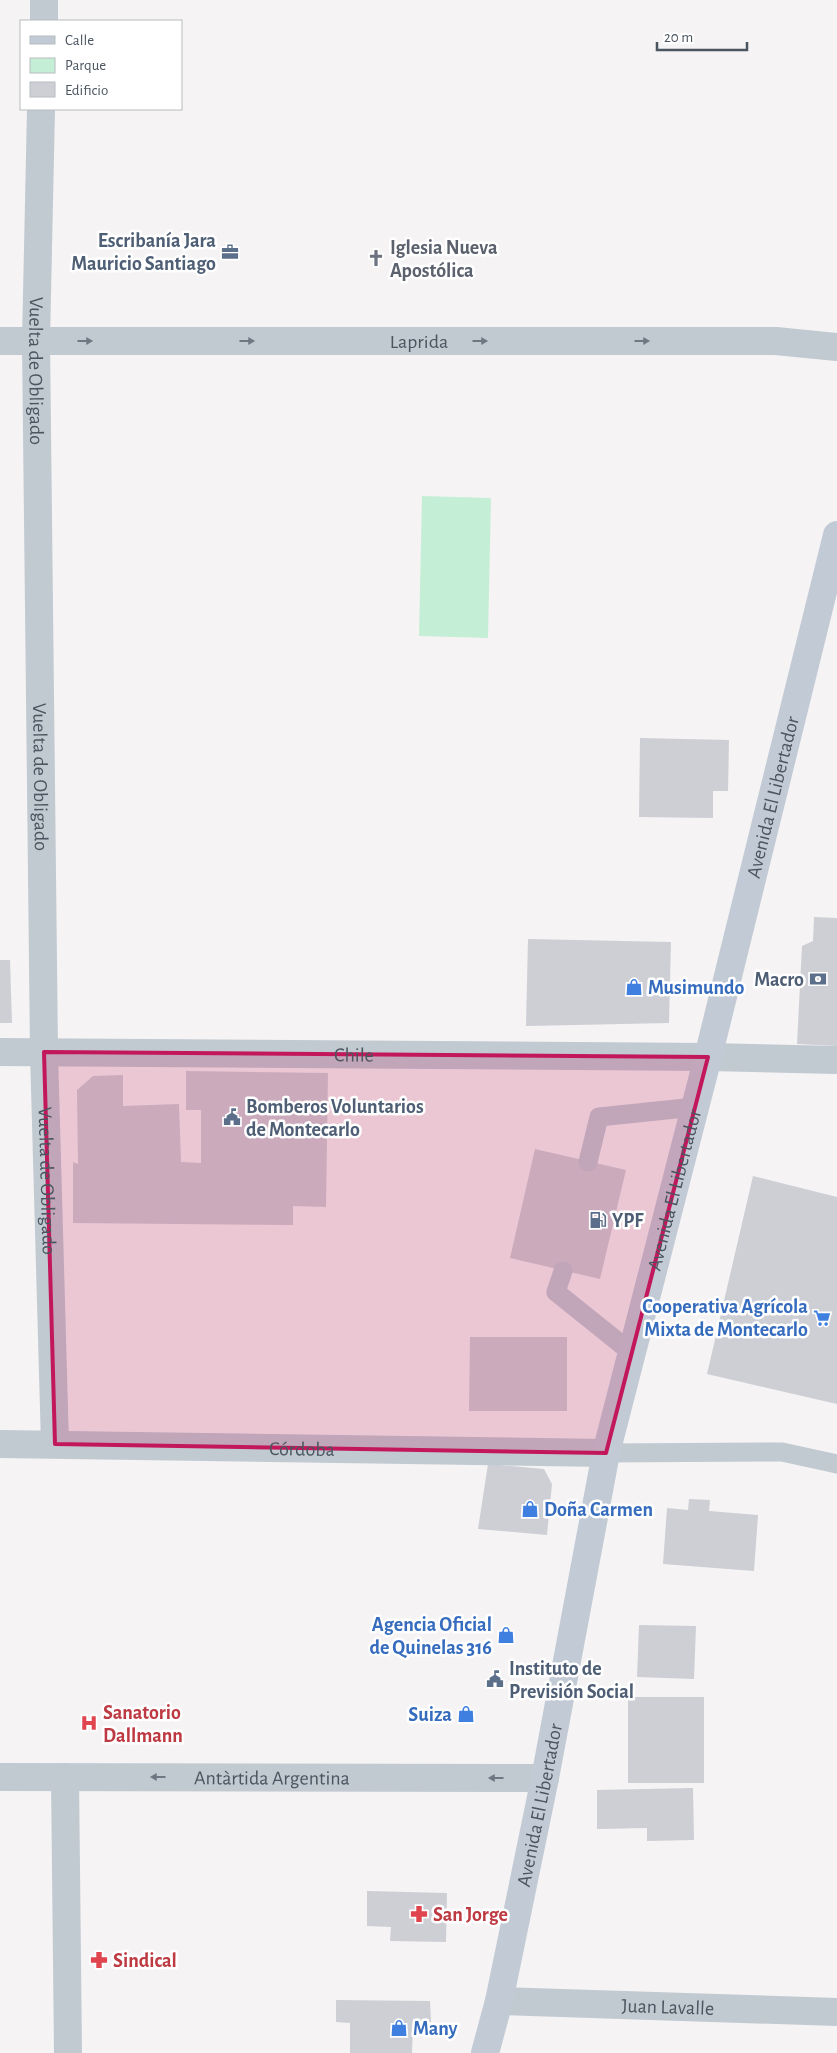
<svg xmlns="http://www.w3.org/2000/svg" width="837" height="2053" font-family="'Alegreya Sans',sans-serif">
	<rect width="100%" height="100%" fill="#f5f3f3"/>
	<path fill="#c4efd6" d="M422 496 491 498 488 638 419 636Z"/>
	<path fill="#cdcfd5" d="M640 738 729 740 728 791H713V818L639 817Z
		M814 917 837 918V1046L797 1044 802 946 813 941Z
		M528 939 671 942 669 1023 526 1026Z
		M0 960H10L12 1023H0Z
		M186 1071 328 1073 326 1207 293 1206V1225L73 1223V1162L78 1164 77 1090 93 1076 123 1075V1106L179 1104 181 1162 201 1163V1110H186Z
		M535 1149 626 1170 600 1279 510 1258Z
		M753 1176 837 1197V1404L707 1374Z
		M470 1337H567V1411H469Z
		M488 1464 544 1469 552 1484 547 1535 478 1529Z
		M689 1499 710 1500 709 1511 758 1515 754 1571 663 1564 667 1508 688 1510Z
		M639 1625 696 1626 694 1679 637 1677Z
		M628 1697H704V1783H628Z
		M693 1788 694 1840 647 1841V1828L597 1829V1790Z
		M367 1891 447 1893 446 1942 390 1941 391 1927 367 1926Z
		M336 2000 430 2001 431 2022H413L412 2053H350V2023L336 2022Z"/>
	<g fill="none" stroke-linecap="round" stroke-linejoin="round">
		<path stroke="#c1c9d1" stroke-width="19" d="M588 1162 599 1117 695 1107
			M563 1271 556 1292 632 1353
			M606 1453 782 1452 837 1464"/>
		<g stroke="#c1c9d1" stroke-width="28">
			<path d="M44 21V0"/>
			<path id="s1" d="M41 109 36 341 44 1052 55 1444"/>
			<path id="s2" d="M0 341H776L837 347"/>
			<path id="s3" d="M0 1052 708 1057 837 1060"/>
			<path id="s4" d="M0 1444 606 1453"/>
			<path id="s5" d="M0 1777 545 1778"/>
			<path d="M65 1777 68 2053"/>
			<path id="s6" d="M499 2001 837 2012"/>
		</g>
		<path stroke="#c2cad5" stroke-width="28" id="s7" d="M485 2053 499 2001 545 1778 606 1453 708 1057 837 535"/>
	</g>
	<defs><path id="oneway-solid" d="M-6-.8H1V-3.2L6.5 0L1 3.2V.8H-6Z" transform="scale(1.25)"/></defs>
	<g fill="#6e7882">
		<use href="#oneway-solid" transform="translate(85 341)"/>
		<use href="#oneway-solid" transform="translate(247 341)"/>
		<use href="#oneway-solid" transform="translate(480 341)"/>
		<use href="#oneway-solid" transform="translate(642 341)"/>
		<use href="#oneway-solid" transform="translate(158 1777) rotate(-180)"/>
		<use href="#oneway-solid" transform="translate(496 1778) rotate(-180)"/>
	</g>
	<path fill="#c2185b" fill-opacity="0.2" stroke="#c2185b" stroke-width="4" stroke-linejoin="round" d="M44 1052 708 1057 606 1453 55 1444Z"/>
	<defs>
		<g id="office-bare" transform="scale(1.35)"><path d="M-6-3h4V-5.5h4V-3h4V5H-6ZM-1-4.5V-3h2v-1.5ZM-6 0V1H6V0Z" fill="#5c6f8a" stroke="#fff" stroke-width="2.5" paint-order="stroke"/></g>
		<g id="church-bare" transform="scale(1.35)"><path d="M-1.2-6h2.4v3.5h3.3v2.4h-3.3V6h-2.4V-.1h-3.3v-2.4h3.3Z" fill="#6b7280" stroke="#fff" stroke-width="2.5" paint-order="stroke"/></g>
		<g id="bank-bare" transform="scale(1.35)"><path d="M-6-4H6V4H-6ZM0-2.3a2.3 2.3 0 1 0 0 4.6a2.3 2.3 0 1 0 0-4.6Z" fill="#5c6f8a" stroke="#fff" stroke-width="2.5" paint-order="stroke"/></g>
		<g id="shop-bare" transform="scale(1.35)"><path d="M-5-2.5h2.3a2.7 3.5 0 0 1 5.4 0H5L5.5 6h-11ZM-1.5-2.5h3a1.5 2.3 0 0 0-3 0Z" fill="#3f7fe0" stroke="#fff" stroke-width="2.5" paint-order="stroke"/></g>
		<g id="civic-bare" transform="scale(1.35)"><path d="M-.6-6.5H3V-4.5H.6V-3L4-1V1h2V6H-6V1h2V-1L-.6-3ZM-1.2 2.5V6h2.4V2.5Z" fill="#5c6f8a" stroke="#fff" stroke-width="2.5" paint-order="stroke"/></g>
		<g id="fuel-bare" transform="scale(1.35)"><path d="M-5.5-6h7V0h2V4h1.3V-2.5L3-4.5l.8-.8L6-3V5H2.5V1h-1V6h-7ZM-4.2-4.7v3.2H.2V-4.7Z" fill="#5c6f8a" stroke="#fff" stroke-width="2.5" paint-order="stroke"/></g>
		<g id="supermarket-bare" transform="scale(1.35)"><path d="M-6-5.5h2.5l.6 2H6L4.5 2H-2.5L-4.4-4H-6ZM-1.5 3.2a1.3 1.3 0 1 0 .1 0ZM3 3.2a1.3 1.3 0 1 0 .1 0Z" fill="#3f7fe0" stroke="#fff" stroke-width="2.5" paint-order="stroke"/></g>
		<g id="hospital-bare" transform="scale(1.35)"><path d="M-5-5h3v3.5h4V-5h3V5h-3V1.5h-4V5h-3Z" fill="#e0444e" stroke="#fff" stroke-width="2.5" paint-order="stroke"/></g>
		<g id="pharmacy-bare" transform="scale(1.35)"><path d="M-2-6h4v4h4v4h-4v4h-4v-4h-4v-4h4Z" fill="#e0444e" stroke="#fff" stroke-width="2.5" paint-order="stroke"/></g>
	</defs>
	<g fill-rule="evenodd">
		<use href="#office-bare" x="230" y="252"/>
		<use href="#church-bare" x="376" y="258"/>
		<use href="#bank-bare" x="818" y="979"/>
		<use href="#shop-bare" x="634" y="987"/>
		<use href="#civic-bare" x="232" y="1117"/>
		<use href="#fuel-bare" x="598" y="1220"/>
		<use href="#supermarket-bare" x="822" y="1318"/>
		<use href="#shop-bare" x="530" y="1509"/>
		<use href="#shop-bare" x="506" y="1635"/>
		<use href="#civic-bare" x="495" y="1679"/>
		<use href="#shop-bare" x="466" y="1714"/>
		<use href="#hospital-bare" x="89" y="1723"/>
		<use href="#pharmacy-bare" x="419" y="1914"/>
		<use href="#pharmacy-bare" x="99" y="1960"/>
		<use href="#shop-bare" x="399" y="2028"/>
	</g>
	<g text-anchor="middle" stroke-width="5" stroke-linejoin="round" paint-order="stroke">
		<g font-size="20" font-weight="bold" fill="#4e5e75" stroke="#fff" text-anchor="start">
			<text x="216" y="247" text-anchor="end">Escribanía Jara<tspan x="216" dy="23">Mauricio Santiago</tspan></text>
			<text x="804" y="986" text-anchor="end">Macro</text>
			<text x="246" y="1113">Bomberos Voluntarios<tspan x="246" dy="23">de Montecarlo</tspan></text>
			<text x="612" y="1227">YPF</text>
			<text x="509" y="1675">Instituto de<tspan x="509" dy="23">Previsión Social</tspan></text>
		</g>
		<g font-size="20" font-weight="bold" fill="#5b616d" stroke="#fff" text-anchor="start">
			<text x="390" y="254">Iglesia Nueva<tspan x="390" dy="23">Apostólica</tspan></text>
		</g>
		<g font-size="20" fill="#4b5560" stroke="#fff">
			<text dy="7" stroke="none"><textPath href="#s2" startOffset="419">Laprida</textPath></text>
			<text dy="7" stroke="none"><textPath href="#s1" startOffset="262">Vuelta de Obligado</textPath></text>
			<text dy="7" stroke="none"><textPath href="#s1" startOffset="668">Vuelta de Obligado</textPath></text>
			<text dy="7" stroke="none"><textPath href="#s7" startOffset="1289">Avenida El Libertador</textPath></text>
			<text dy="7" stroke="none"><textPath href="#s3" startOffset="354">Chile</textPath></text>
			<text dy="7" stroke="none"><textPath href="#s1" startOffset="1072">Vuelta de Obligado</textPath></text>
			<text dy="7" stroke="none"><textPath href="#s7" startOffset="884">Avenida El Libertador</textPath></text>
			<text dy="7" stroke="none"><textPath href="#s4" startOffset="302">Córdoba</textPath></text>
			<text dy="7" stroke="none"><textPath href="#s5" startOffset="272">Antàrtida Argentina</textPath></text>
			<text dy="7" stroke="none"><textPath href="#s7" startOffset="254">Avenida El Libertador</textPath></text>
			<text dy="7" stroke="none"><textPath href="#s6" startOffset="169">Juan Lavalle</textPath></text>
		</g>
		<g font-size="20" font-weight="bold" fill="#366cbe" stroke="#fff" text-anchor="start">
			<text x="648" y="994">Musimundo</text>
			<text x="808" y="1313" text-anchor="end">Cooperativa Agrícola<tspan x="808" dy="23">Mixta de Montecarlo</tspan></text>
			<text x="544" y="1516">Doña Carmen</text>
			<text x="492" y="1631" text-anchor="end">Agencia Oficial<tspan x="492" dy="23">de Quinelas 316</tspan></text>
			<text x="452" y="1721" text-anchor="end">Suiza</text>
			<text x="413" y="2035">Many</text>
		</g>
		<g font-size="20" font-weight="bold" fill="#be3a42" stroke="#fff" text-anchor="start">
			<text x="103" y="1719">Sanatorio<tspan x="103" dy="23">Dallmann</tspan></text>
			<text x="433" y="1921">San Jorge</text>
			<text x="113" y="1967">Sindical</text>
		</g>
	</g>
	<rect x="20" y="20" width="162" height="90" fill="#ffffff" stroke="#b7bbbf"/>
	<rect x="30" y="36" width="25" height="8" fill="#c2cad5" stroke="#b7bbbf"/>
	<text x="65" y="45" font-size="15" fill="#4b5560">Calle</text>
	<rect x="30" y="58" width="25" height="15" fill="#c4efd6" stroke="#b7bbbf"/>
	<text x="65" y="70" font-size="15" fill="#4b5560">Parque</text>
	<rect x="30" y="82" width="25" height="15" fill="#cdcfd5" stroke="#b7bbbf"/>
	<text x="65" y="95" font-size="15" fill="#4b5560">Edificio</text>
	<path d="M657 42v8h90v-8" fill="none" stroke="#4b5560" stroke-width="2.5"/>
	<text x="664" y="42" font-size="15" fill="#4b5560" stroke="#ffffff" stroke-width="4" paint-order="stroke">20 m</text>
</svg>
